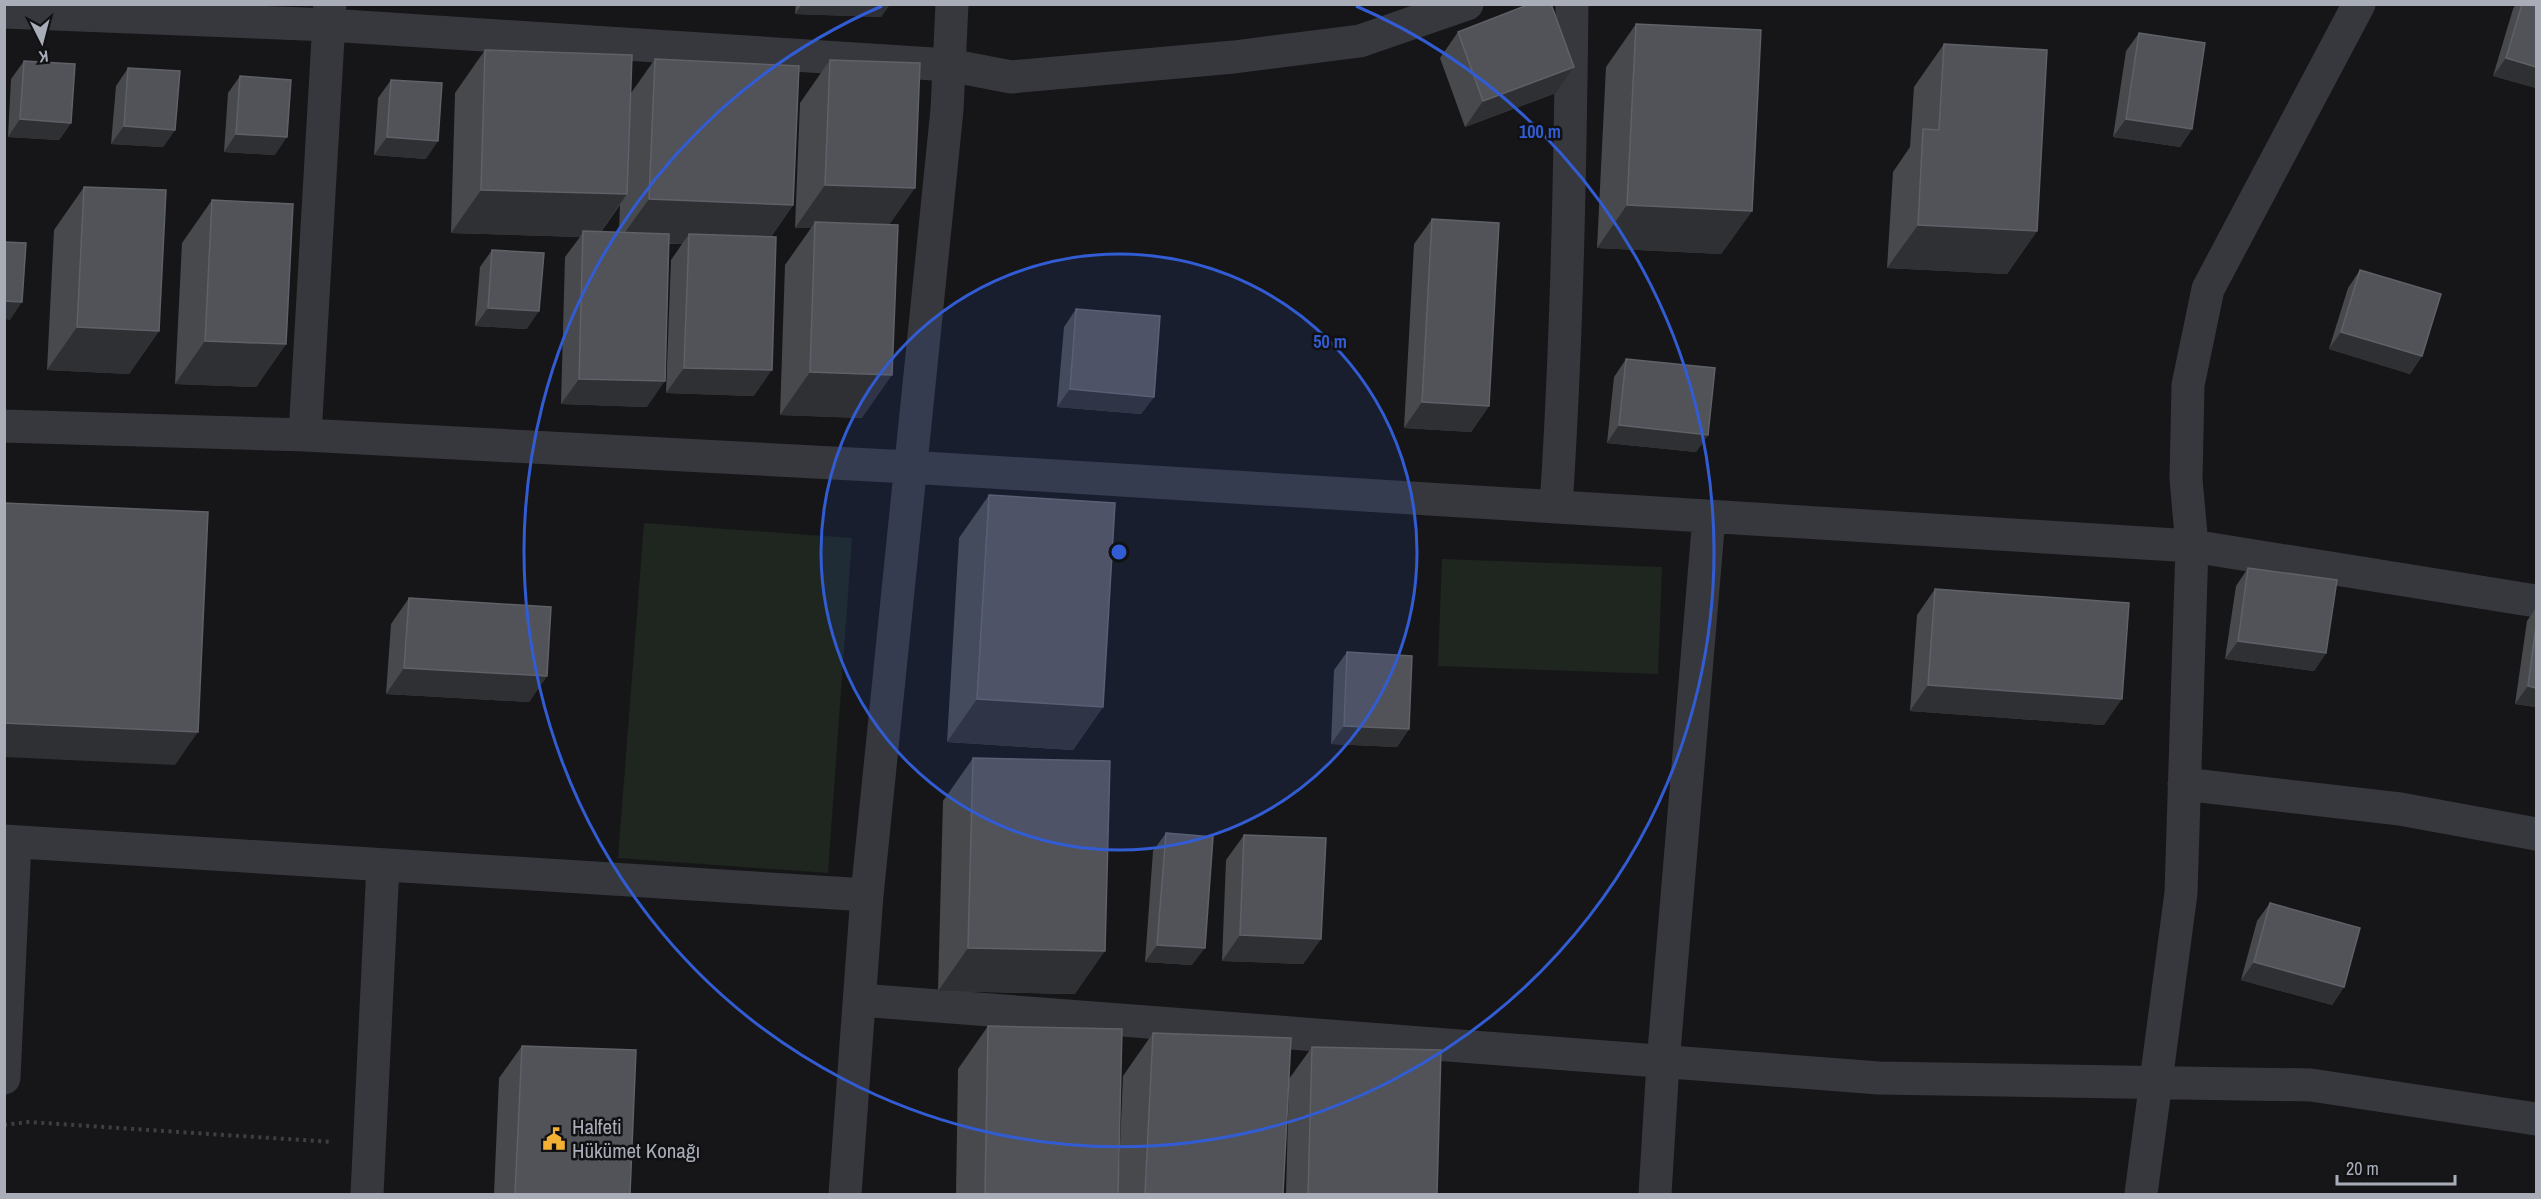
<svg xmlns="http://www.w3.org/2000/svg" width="2541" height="1199" font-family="'Archivo Narrow',sans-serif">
	<rect width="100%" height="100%" fill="#161618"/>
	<path fill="#1e261f" d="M644 523 852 538 828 873 618 858Z
		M1442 559 1662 567 1658 674 1438 666Z"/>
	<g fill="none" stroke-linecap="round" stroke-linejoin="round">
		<path stroke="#3d3f44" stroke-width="4" stroke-dasharray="3 4.5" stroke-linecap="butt" d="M4 1125 28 1122 332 1142"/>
		<path stroke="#37383d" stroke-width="33" d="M4 12 329 25 949 65 1011 77 1234 57 1360 41 1467 4
			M4 426 305 435 909 467 2192 546 2536 601
			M305 435 330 4
			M1556 507C1567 339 1570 172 1572 4
			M2184 784 2400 809 2536 834
			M4 841 867 895
			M860 1000 1879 1078 2311 1085 2536 1119
			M4 1078 15 842
			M367 1194 383 865
			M845 1194 867 895 947 110 952 4
			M1655 1194 1663 1063 1709 517
			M2141 1194 2181 893 2192 546 2186 479 2188 385 2208 289 2359 4"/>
	</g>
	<path fill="#47494d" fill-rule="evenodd" d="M796 4H890L881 17 795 14Z
		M2516 4H2522L2536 88 2493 76 2513 9Z
		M1636 24 1752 211 1721 254 1597 248 1606 67Z
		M1458 32 1574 67 1556 93 1465 127 1440 58Z
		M2139 33 2192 129 2180 147 2113 137 2126 51Z
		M1944 44 2037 231 2007 274 1887 268 1893 172 1910 147 1914 87Z
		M485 50 631 93 655 59 793 205 771 237 754 396 666 393 671 260 682 244H669L647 407 561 404 565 257 580 237 451 233 455 93ZM620 205 619 232H601Z
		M830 60 889 225 862 418 780 415 785 265 811 228H795L800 103Z
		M24 61 71 123 59 140 8 137 11 79Z
		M128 68 175 130 163 147 111 144 116 86Z
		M240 76 275 155 224 152 228 93Z
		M391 80 426 159 374 155 378 98Z
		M84 187 159 331 129 374 47 370 54 230Z
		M212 200 286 344 256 387 175 384 182 243Z
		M1432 219 1489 406 1471 432 1404 428 1414 244Z
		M492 250 527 329 475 326 480 267Z
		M2360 270 2422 356 2410 374 2329 349 2348 288Z
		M1076 309 1154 397 1141 414 1057 407 1064 327Z
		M1626 359 1708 435 1696 452 1607 443 1614 377Z
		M989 495 1103 707 1073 750 947 742 959 538Z
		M2248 568 2326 653 2314 671 2225 659 2236 586Z
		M1935 589 2104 725 1910 711 1917 615Z
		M409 598 547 676 529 702 386 694 391 624Z
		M2536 608V707L2515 704 2527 621Z
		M1347 652 1409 729 1397 747 1331 744 1334 670Z
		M973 758 1075 994 938 991 943 801Z
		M1166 833 1192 965 1145 962 1153 851Z
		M1244 835 1321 939 1303 964 1222 961 1226 860Z
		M2270 903 2344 987 2332 1005 2241 980 2257 921Z
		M988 1026 1119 1168 1123 1076 1153 1033 1283 1194H956L958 1069Z
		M522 1046 630 1194H494L499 1078Z
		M1312 1047 1437 1194H1286L1289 1079Z"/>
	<path fill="#2f3033" d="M802 4H890L881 17 795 14Z
		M2506 58 2536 67V88L2493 76Z
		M1574 67 1556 93 1465 127 1483 101Z
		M20 119 71 123 59 140 8 137Z
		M2126 119 2192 129 2180 147 2113 137Z
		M124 126 175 130 163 147 111 144Z
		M236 134 287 137 275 155 224 152Z
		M387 137 438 141 426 159 374 155Z
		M825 185 915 188 885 231 815 222 811 228H795Z
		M481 190 627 194 597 237 583 231 580 237 451 233Z
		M649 199 793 205 763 248 689 234 682 244 618 242Z
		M1627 205 1752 211 1721 254 1597 248Z
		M1918 225 2037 231 2007 274 1887 268Z
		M4 301 22 302 10 320 4 319Z
		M488 308 539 311 527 329 475 326Z
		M77 327 159 331 129 374 47 370Z
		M2341 332 2422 356 2410 374 2329 349Z
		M205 341 286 344 256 387 175 384Z
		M684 368 772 370 754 396 666 393Z
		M810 372 892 375 862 418 780 415Z
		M579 379 665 381 647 407 561 404Z
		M1070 389 1154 397 1141 414 1057 407Z
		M1422 402 1489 406 1471 432 1404 428Z
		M1619 425 1708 435 1696 452 1607 443Z
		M2238 641 2326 653 2314 671 2225 659Z
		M404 668 547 676 529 702 386 694Z
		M1928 685 2122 699 2104 725 1910 711Z
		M2528 686 2536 688V707L2515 704Z
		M977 699 1103 707 1073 750 947 742Z
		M4 723 198 732 175 765 4 757Z
		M1344 726 1409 729 1397 747 1331 744Z
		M1240 935 1321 939 1303 964 1222 961Z
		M1157 945 1205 948 1192 965 1145 962Z
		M968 948 1105 951 1075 994 938 991Z
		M2254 962 2344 987 2332 1005 2241 980Z"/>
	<path fill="#525359" stroke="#5f6168" stroke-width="1.5" d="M1530 4H1551L1574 67 1483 101 1458 32Z
		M2522 4H2536V67L2506 58Z
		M1636 24 1761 30 1752 211 1627 205Z
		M2139 33 2205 43 2192 129 2126 119Z
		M1944 44 2047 50 2037 231 1918 225 1923 129 1939 130Z
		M485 50 632 55 627 194 481 190Z
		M655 59 799 66 793 205 649 199Z
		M830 60 920 63 915 188 825 185Z
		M24 61 75 64 71 123 20 119Z
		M128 68 180 71 175 130 124 126Z
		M240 76 291 80 287 137 236 134Z
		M391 80 442 83 438 141 387 137Z
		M84 187 166 190 159 331 77 327Z
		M212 200 293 204 286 344 205 341Z
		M1432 219 1499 223 1489 406 1422 402Z
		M815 222 898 225 892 375 810 372Z
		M583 231 669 234 665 381 579 379Z
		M689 234 776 237 772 370 684 368Z
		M4 242 26 243 22 302 4 301Z
		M492 250 544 253 539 311 488 308Z
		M2360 270 2441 294 2422 356 2341 332Z
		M1076 309 1160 316 1154 397 1070 389Z
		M1626 359 1715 368 1708 435 1619 425Z
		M989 495 1115 503 1103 707 977 699Z
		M4 503 208 512 198 732 4 723Z
		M2248 568 2337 580 2326 653 2238 641Z
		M1935 589 2129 603 2122 699 1928 685Z
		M409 598 551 607 547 676 404 668Z
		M2536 626V688L2528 686Z
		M1347 652 1412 656 1409 729 1344 726Z
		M973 758 1110 761 1105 951 968 948Z
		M1166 833 1213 837 1205 948 1157 945Z
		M1244 835 1326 838 1321 939 1240 935Z
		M2270 903 2360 928 2344 987 2254 962Z
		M988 1026 1122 1029 1118 1194H985Z
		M1153 1033 1291 1038 1283 1194H1145Z
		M522 1046 636 1050 630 1194H515Z
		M1312 1047 1441 1050 1437 1194H1308Z"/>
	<circle cx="1119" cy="552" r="298" fill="#325cd3" fill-opacity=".12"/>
	<g fill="none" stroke="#325cd3" stroke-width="3">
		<circle cx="1119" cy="552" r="298"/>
		<path d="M1356 6A595 595 0 1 1 882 6"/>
	</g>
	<defs>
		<g id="civic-bare" transform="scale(1.8)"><path d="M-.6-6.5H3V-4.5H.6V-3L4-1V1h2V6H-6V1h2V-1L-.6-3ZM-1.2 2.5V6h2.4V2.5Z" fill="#f2b134" stroke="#111113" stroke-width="2.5" paint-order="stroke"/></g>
	</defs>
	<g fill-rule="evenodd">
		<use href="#civic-bare" x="554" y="1139"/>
	</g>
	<g text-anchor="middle" stroke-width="5" stroke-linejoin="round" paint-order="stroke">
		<g font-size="21" fill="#a8adb8" stroke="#111113" text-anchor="start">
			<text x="572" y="1134">Halfeti<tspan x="572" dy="24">Hükümet Konağı</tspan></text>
		</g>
	</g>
	<circle cx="1119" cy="552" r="9" fill="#325cd3" stroke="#111113" stroke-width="3"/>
	<g font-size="18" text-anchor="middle" font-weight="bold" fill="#325cd3" stroke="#111113" stroke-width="5" stroke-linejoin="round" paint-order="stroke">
		<text x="1540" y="138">100 m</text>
		<text x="1330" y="348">50 m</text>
	</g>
	<rect width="2541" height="1199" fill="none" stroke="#a8adb8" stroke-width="12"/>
	<g transform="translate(42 42) rotate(174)" stroke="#111113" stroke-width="4.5" paint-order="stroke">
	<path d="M0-4.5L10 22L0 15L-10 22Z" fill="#a8adb8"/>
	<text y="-9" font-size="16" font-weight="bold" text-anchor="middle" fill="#a8adb8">K</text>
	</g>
	<path d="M2337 1175v9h118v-9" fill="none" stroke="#a8adb8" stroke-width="3"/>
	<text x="2346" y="1175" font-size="18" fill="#a8adb8" stroke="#111113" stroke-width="4.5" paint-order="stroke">20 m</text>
</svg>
